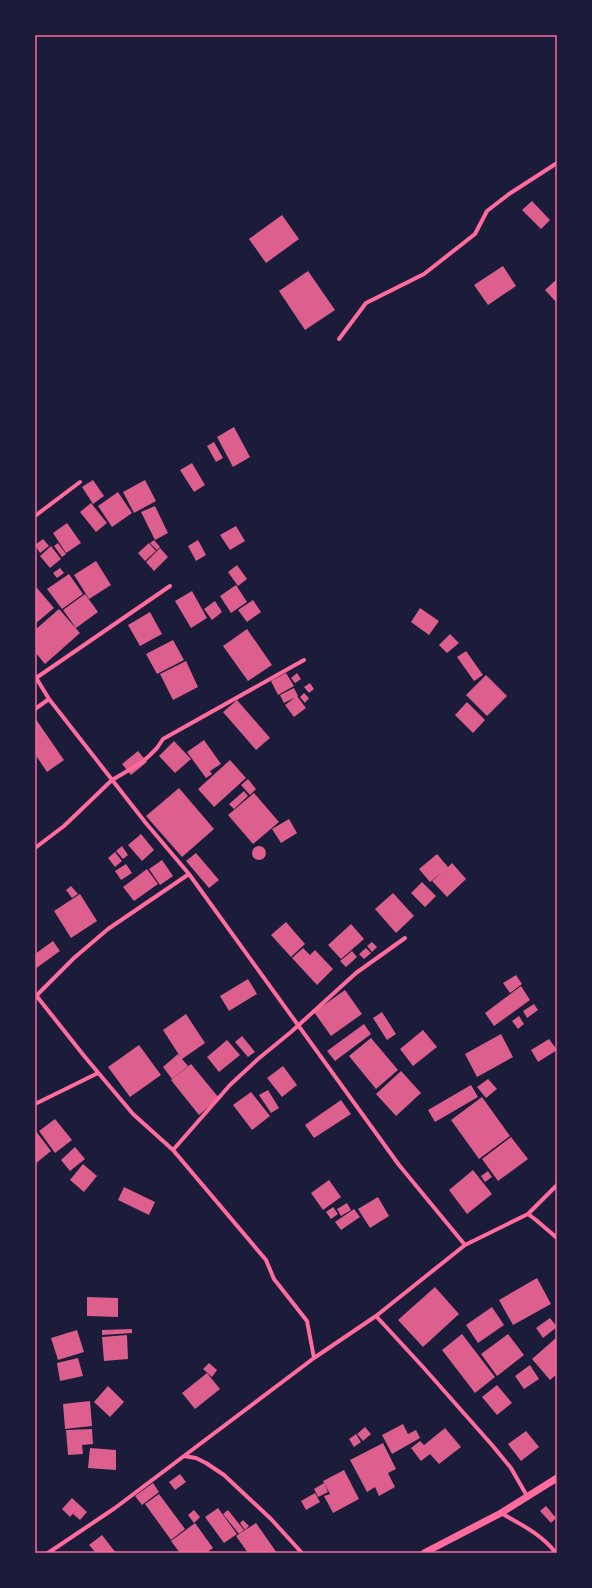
<svg xmlns="http://www.w3.org/2000/svg" width="592" height="1588" font-family="'Sofia Sans Condensed',sans-serif">
	<rect width="100%" height="100%" fill="#1b1b3a"/>
	<path fill="#dd5f8e" d="M532 201 550 220 541 229 522 210Z
		M282 215 299 239 266 263 249 239Z
		M503 266 516 286 488 305 474 285Z
		M308 271 335 310 305 330 279 291Z
		M557 279V303L545 290Z
		M234 427 250 457 233 467 217 437Z
		M214 442 223 458 216 462 207 446Z
		M192 463 205 485 194 492 180 470Z
		M93 480 104 496 93 504 82 487Z
		M145 480 156 501 134 513 123 492Z
		M118 492 132 513 112 527 98 506Z
		M91 503 107 523 96 532 80 512Z
		M155 506 168 533 155 540 141 512Z
		M67 523 81 543 66 553 53 533Z
		M236 526 245 541 230 550 220 535Z
		M43 539 49 546 40 553 35 545Z
		M154 540 160 547 157 550 150 543Z
		M198 540 206 555 196 561 188 546Z
		M58 543 66 554 62 557 54 546Z
		M149 543 156 551 145 561 138 553Z
		M51 546 61 559 50 568 40 556Z
		M160 548 168 557 154 571 146 562Z
		M96 561 111 585 89 599 74 575Z
		M237 565 247 579 238 586 228 572Z
		M60 568 64 573 57 578 53 573Z
		M69 574 83 594 62 609 47 589Z
		M236 585 247 602 231 613 220 596Z
		M37 588 54 608 35 624V589Z
		M192 591 207 618 191 628 175 601Z
		M85 594 98 612 76 628 63 610Z
		M253 600 261 612 247 622 238 610Z
		M215 601 222 612 212 620 204 609Z
		M420 608 439 621 429 635 411 622Z
		M59 609 80 633 45 664 35 652V630Z
		M150 612 162 634 140 646 128 625Z
		M247 629 272 665 248 681 223 646Z
		M450 634 459 643 447 653 439 645Z
		M173 640 184 660 157 674 146 654Z
		M466 651 483 675 474 681 457 657Z
		M186 661 198 687 173 700 160 674Z
		M286 673 294 686 278 695 271 681Z
		M297 673 301 679 295 683 291 678Z
		M486 675 507 696 487 716 466 695Z
		M310 683 314 689 309 693 304 687Z
		M294 688 298 696 284 703 280 695Z
		M304 693 309 698 305 703 300 697Z
		M297 696 306 708 294 717 285 705Z
		M237 700 270 738 256 750 223 712Z
		M467 702 485 720 473 733 455 715Z
		M35 718 64 760 47 772 35 754Z
		M204 740 221 764 210 771 212 774 206 778 187 752Z
		M174 741 191 759 175 773 159 756Z
		M138 751 147 762 131 775 122 764Z
		M230 760 246 778 214 807 198 789Z
		M248 779 256 789 250 795 241 785Z
		M179 788 214 829 182 857 146 816Z
		M244 791 248 796 234 809 229 804Z
		M254 793 279 822 253 844 228 815Z
		M289 819 297 833 281 843 272 829Z
		M141 834 154 850 142 861 128 845Z
		M122 846 128 855 123 859 116 851Z
		M252 853a7 7 0 1 1 14 0a7 7 0 1 1-14 0Z
		M115 852 122 861 115 867 108 858Z
		M196 853 219 880 209 888 186 861Z
		M437 854 448 867 452 863 466 879 447 897 432 881 443 871 430 882 419 869Z
		M162 860 173 876 160 885 149 869Z
		M126 864 132 873 121 880 115 871Z
		M147 869 158 884 134 901 123 887Z
		M422 882 436 896 425 907 411 893Z
		M71 886 78 894 72 898 66 890Z
		M393 893 414 916 396 933 375 909Z
		M80 894 97 921 71 938 54 911Z
		M286 922 305 944 291 957 271 935Z
		M351 924 364 939 341 959 328 945Z
		M53 941 60 951 35 969V954Z
		M372 942 377 947 372 952 367 946Z
		M303 948 310 955 315 950 333 969 317 985 292 958Z
		M366 948 371 953 364 959 359 954Z
		M352 951 357 957 346 967 340 961Z
		M516 975 522 984 510 993 503 983Z
		M248 979 257 994 229 1011 220 996Z
		M521 986 530 1000 494 1026 485 1013Z
		M345 990 362 1014 331 1036 314 1012Z
		M534 1004 538 1010 527 1018 523 1011Z
		M382 1012 396 1034 387 1040 373 1018Z
		M186 1014 205 1043 182 1059 188 1066 172 1079 163 1067 178 1054 181 1058 163 1030Z
		M519 1016 524 1024 518 1029 512 1021Z
		M364 1024 371 1034 335 1061 327 1051Z
		M423 1030 437 1047 413 1066 400 1049Z
		M501 1034 513 1057 477 1077 465 1054Z
		M242 1036 255 1052 248 1057 235 1042Z
		M371 1038 398 1070 376 1089 349 1056Z
		M549 1039 557 1050 538 1062 531 1050Z
		M227 1040 240 1055 219 1072 207 1057Z
		M139 1045 161 1075 130 1097 108 1067Z
		M191 1064 219 1098 199 1115 171 1080Z
		M283 1066 297 1085 282 1097 267 1078Z
		M401 1071 421 1093 396 1116 376 1094Z
		M488 1079 497 1089 486 1098 477 1087Z
		M471 1085 478 1097 435 1122 428 1110Z
		M268 1090 279 1108 271 1113 259 1095Z
		M251 1092 270 1116 252 1130 233 1105Z
		M482 1097 510 1136 479 1159 451 1120Z
		M341 1100 351 1114 314 1138 305 1125Z
		M55 1119 72 1140 55 1153 39 1131Z
		M35 1130 51 1151 35 1164Z
		M511 1137 528 1159 498 1181 482 1159Z
		M75 1147 85 1159 70 1171 61 1160Z
		M83 1164 97 1176 84 1192 70 1180Z
		M473 1170 492 1194 467 1214 449 1190Z
		M488 1171 492 1177 485 1182 481 1176Z
		M329 1180 341 1197 323 1210 311 1193Z
		M124 1187 155 1202 149 1215 118 1200Z
		M378 1197 389 1216 370 1228 358 1209Z
		M347 1203 351 1210 341 1216 337 1209Z
		M333 1207 338 1214 331 1219 326 1212Z
		M354 1209 360 1217 341 1230 335 1222Z
		M537 1278 551 1304 513 1325 499 1300Z
		M435 1287 459 1314 423 1347 398 1320Z
		M87 1297 118 1298V1317L87 1316Z
		M492 1307 504 1325 478 1343 466 1325Z
		M550 1318 557 1327 543 1338 536 1328Z
		M132 1329V1333L102 1335V1330Z
		M77 1330 84 1352 58 1360 51 1338Z
		M462 1334 495 1377 475 1393 442 1350Z
		M508 1334 524 1355 497 1376 481 1354Z
		M127 1335 128 1359 104 1361 102 1337Z
		M556 1338 557 1374 550 1380 532 1359Z
		M78 1358 83 1376 60 1381 57 1363Z
		M209 1363 217 1370 212 1377 203 1369Z
		M530 1365 539 1379 524 1389 515 1376Z
		M207 1373 220 1389 195 1409 182 1393Z
		M497 1385 512 1403 497 1415 482 1397Z
		M108 1386 124 1402 110 1417 94 1402Z
		M90 1401 92 1426 65 1429 63 1404Z
		M403 1424 408 1434 416 1430 420 1438 392 1454 382 1435Z
		M365 1427 371 1434 363 1441 357 1434Z
		M445 1428 461 1447 439 1464 430 1454 421 1461 411 1448 420 1441 424 1445Z
		M92 1429 93 1444 82 1445 83 1454 68 1455 66 1430Z
		M526 1431 539 1447 521 1461 508 1444Z
		M356 1434 361 1442 354 1447 349 1439Z
		M383 1443 396 1469 388 1473 395 1487 379 1496 375 1487 367 1492 350 1460Z
		M90 1448 116 1450V1470L88 1468Z
		M344 1470 359 1499 333 1513 324 1496 330 1494 323 1481Z
		M180 1474 186 1482 175 1490 169 1482Z
		M153 1483 159 1492 142 1505 135 1496Z
		M324 1483 328 1492 318 1497 314 1489Z
		M315 1493 320 1502 306 1510 301 1501Z
		M159 1494 185 1529 171 1540 145 1504Z
		M72 1498 87 1512 80 1520 73 1514 77 1509 70 1517 62 1509Z
		M546 1506 556 1518 551 1523 540 1511Z
		M218 1508 237 1534 224 1543 205 1517Z
		M194 1510 200 1517 194 1523 188 1515Z
		M228 1510 244 1530 239 1534 223 1514Z
		M243 1520 249 1526 245 1530 240 1523Z
		M195 1523 213 1548 206 1553H180L171 1541Z
		M256 1523 277 1553H248L236 1536Z
		M102 1535 116 1553H96L89 1545Z"/>
	<g fill="none" stroke-linecap="round" stroke-linejoin="round">
		<path stroke="#ff6b9d" stroke-width="4" d="M339 339 366 303 424 274 475 234 487 211 509 194 557 163
			M35 516 80 482
			M35 676 49 699 145 822 189 874 399 1165 465 1245
			M36 678 170 586
			M35 709 49 699
			M35 848 64 826 112 780 141 763 149 756 157 748 163 739 304 660
			M35 994 85 1057 133 1114 173 1150 266 1260 274 1279 307 1321 314 1358
			M36 996 74 958 108 929 189 874
			M35 1104 98 1073
			M173 1150 230 1085 258 1059 291 1032 356 973 405 938
			M528 1214 536 1220 557 1238
			M376 1316 423 1367 492 1445 511 1468 527 1496
			M184 1456 196 1458 206 1463 224 1475 271 1519 302 1553
			M501 1513C522 1525 541 1534 556 1553
			M48 1553 115 1508 314 1358 376 1316 465 1245 528 1214 557 1185"/>
		<path stroke="#ff6b9d" stroke-width="7" d="M424 1553 501 1513 557 1478"/>
	</g>
	<rect width="592" height="1588" fill="none" stroke="#1b1b3a" stroke-width="72"/>
	<rect x="36" y="36" width="520" height="1516" fill="none" stroke="#ff6b9d" stroke-width="1.5"/>
</svg>
